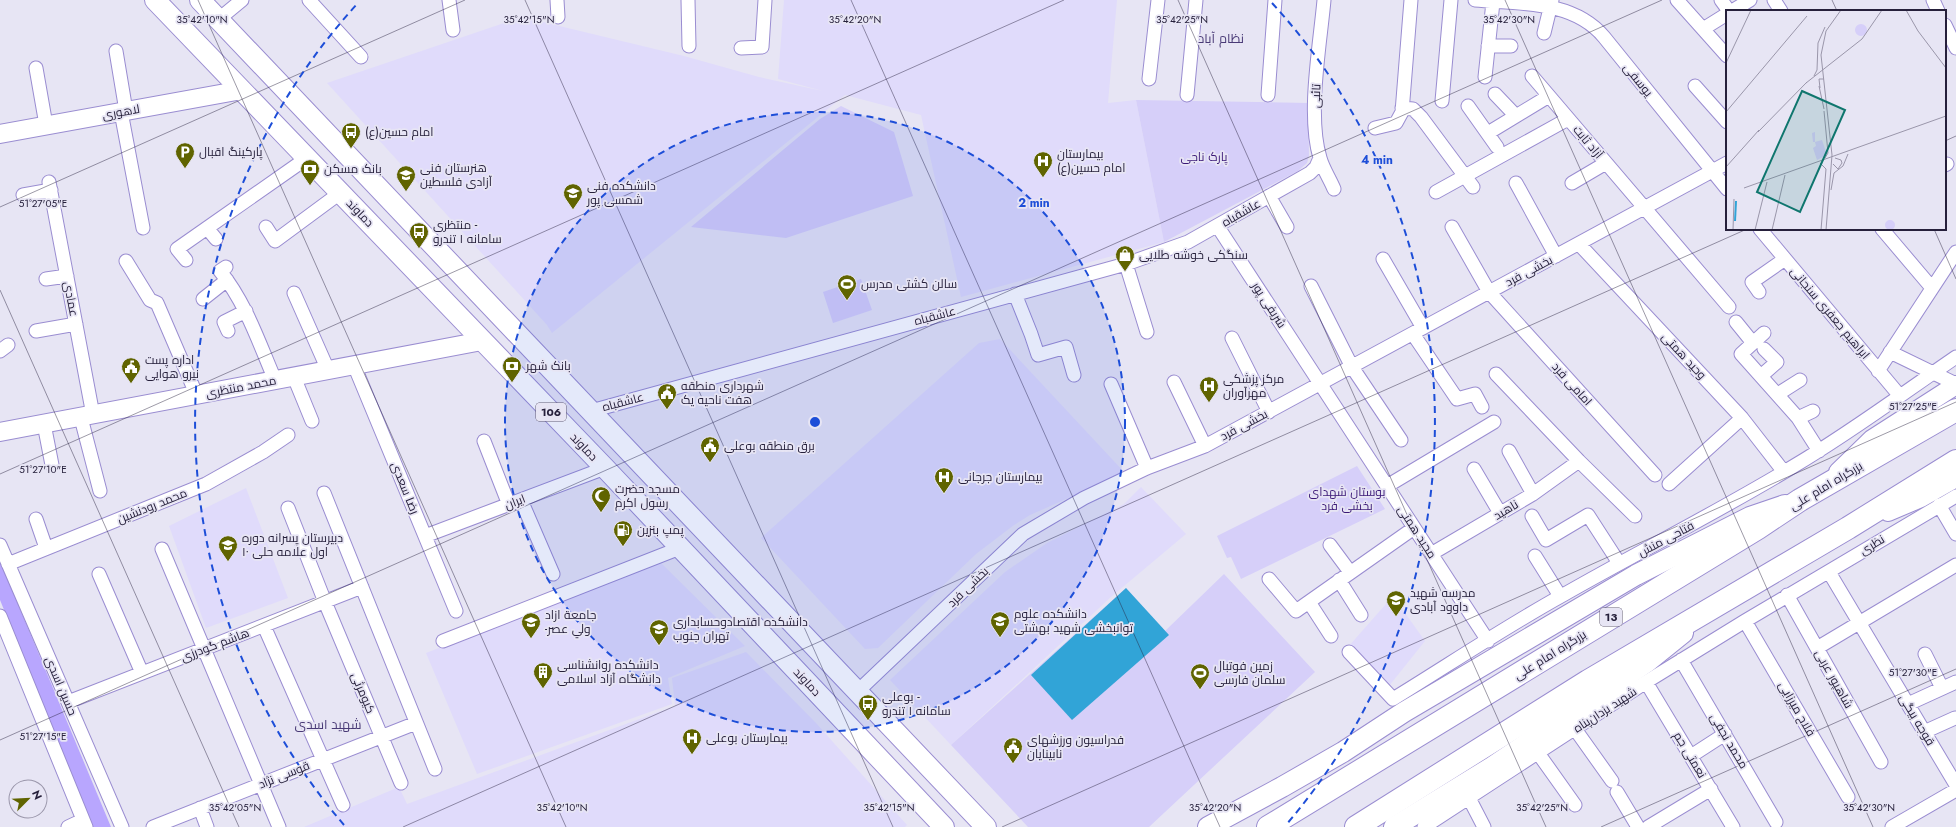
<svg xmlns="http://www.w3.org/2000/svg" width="1956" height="827" font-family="Jost,Cairo,sans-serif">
	<rect width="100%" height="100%" fill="#e7e5f4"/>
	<path fill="#e0dbfb" d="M784 0H1117L1108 103 1136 100 1164 242 961 297 921 115 845 95 552 333 547 325 327 83 522 17 684 56 759 77 823 91 778 79Z
		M1000 339 1125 473 1030 515 1014 525 976 554 878 648 865 649 761 538 979 343Z
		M1141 487 1186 534 1111 597 951 745 890 680 1005 572 1047 543 1124 504Z
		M246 488 288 598 206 628 169 526Z
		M660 562 745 646 668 678 672 704 477 774 426 653Z
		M1393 596 1425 641 1389 686 1348 647Z
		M746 652 816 723 907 825 905 827H304L399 787 407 804 675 706 672 678Z"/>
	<path fill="#d6cff9" d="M1136 100 1308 103 1309 156 1307 163 1298 171 1164 242Z
		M841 106 894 132 913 196 786 238 691 227 820 119Z
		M861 279 872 310 833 323 823 292Z
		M1357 466 1385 509 1241 579 1231 557 1227 558 1217 536Z
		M1224 574 1315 672 1149 827H1028L951 745 1126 588 1165 631Z"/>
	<path fill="#b8a6fe" d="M0 561 111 827H93L0 600Z"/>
	<path fill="#31a4d7" d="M1126 588 1169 635 1072 720 1031 675Z"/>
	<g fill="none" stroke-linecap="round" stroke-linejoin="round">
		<g stroke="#9a8dd1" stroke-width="15">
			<path id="street" d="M309 0 361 57
				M449 0 453 30
				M557 0 558 17
				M688 0 689 46
				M1324 0C1320 45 1307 115 1320 158 1323 169 1330 179 1334 189
				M1475 0C1520 4 1573 0 1604 37L1727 189
				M1677 0 1727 56
				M1721 0 1729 11
				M1774 0 1781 11
				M1933 0 1938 11
				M1732 11 1750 0
				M219 19 242 0
				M1945 25 1956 48
				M1703 29 1727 14
				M1544 33 1552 0
				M1488 46H1511
				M741 48 762 47 765 0
				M116 51 126 111
				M36 68 46 125
				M1532 76 1729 307
				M1485 77 1493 2
				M1149 79 1158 0
				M1695 86 1727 122
				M1495 94 1516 116
				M1187 95 1196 0
				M1268 95 1275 0
				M1442 101 1451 0
				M1468 106 1497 147
				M1402 108 1413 109 1421 117 1473 187
				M121 112 143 228
				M1375 128 1396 123 1402 112 1411 0
				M1488 133 1549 96
				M1945 165 1947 164
				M49 182 93 415
				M1516 183 1556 256
				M1572 183 1606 163
				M1436 192 1568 119
				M23 195 51 190
				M1269 196 1287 227
				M266 227 275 241 340 193
				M1218 227 1488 641
				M1452 227 1489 292 1655 475
				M207 228 216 239
				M1760 229 1900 396
				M1882 229 1932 288
				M1579 244 1742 418 1784 472
				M1383 259 1423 328
				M186 260 177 249 307 158
				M126 261 150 300 157 303 197 396
				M1126 264 1147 332
				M226 267 220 271C246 303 259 343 275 380
				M46 279 67 276
				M1311 286 1352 367 1401 440
				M1759 292 1752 282 1785 259
				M294 293 328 370
				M1015 294 1031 334 1038 355 1066 347 1074 375
				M203 299 227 280
				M1736 322 1753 343
				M36 331 76 324
				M228 331 224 322 246 311
				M1764 333 1741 354 1798 418 1819 451
				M1413 334 1457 399 1475 394 1482 407
				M1232 338 1269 412
				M0 351 8 345
				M1890 352 1956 384
				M354 365 456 611
				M1878 371 1956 252
				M1496 374 1579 461 1635 516
				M1761 376 1777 362 1764 349
				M294 377 312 421
				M1174 382 1205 446
				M1111 384 1147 468
				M1778 394 1800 380
				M591 411 1126 264 1188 242 1310 173 1316 167 1320 158
				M81 418 100 491
				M1798 418 1813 411
				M44 424 52 465
				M484 441 509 505
				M1509 451 1533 494
				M1474 469 1500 513
				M1669 484 1742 418
				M1387 486 1494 422
				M324 493 435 769
				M521 500 553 574
				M1939 505 1956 534
				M288 508 325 602 401 783
				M1532 516 1546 540 1588 515 1619 563
				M36 519 46 548
				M425 536 605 468
				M0 545 122 827
				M1330 545 1350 572
				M162 549 279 827
				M1431 554 1533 494 1579 461
				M1535 556 1560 596
				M8 564 206 484 263 452 288 435
				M1829 572 1956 785
				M99 574 142 673
				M1269 579 1296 611 1414 528
				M1339 580 1361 615
				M1787 595 1881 762
				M1309 602 1331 636
				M0 616 86 827
				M1745 621 1848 797
				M264 626 343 805
				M443 641 680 548
				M1817 648 1956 565
				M1349 652 1393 699C1450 664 1505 627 1563 595 1640 551 1718 512 1794 466 1850 433 1902 394 1956 357
				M1925 654 1942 688
				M1681 660 1776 822
				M1646 682 1733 827
				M857 692 1023 534 1084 498 1147 468 1205 446 1727 163
				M68 702 362 587
				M1908 704 1956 682
				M1575 729 1612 781
				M1924 732 1955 718
				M1538 753 1575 805
				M1691 756 1725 734
				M1617 792 1638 827
				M1469 798 1484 827
				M200 808 207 827
				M68 827 83 820
				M153 827 416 723
				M1424 827 1646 682 1745 621 1956 496
				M1648 827 1711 789
				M1892 827 1956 790"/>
		</g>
		<g stroke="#9a8dd1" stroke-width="20">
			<path id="secondary" d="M0 134 242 90
				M0 432 482 341
				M1838 472 1872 439 1956 385
				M1888 512 1921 498 1956 478"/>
		</g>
		<g stroke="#9a8dd1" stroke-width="22">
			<path id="primary" d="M155 0 605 468 944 827
				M200 0 986 827
				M1208 827 1282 787 1343 752 1404 712 1636 575 1750 517 1785 505
				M1394 827 1492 767 1647 662 1683 633"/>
		</g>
		<g stroke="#9a8dd1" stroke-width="24">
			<path id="highway" d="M1268 827 1758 528 1800 500 1956 410
				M1356 827 1588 681 1848 528 1956 461"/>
		</g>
		<use href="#street" stroke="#fff" stroke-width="13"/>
		<use href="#secondary" stroke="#fff" stroke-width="18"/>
		<use href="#primary" stroke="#fff" stroke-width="20"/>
		<use href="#highway" stroke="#fff" stroke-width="22"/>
	</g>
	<path fill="none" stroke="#26203b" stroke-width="1" stroke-opacity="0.45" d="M198 0 566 827M525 0 893 827M851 0 1220 827M1178 0 1546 827M1505 0 1873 827M1832 0 1837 11M1945 141 1956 136M0 207 465 0M1934 229 1956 279M0 290 239 827M0 474 1064 0M0 740 1662 0M403 827 1747 229M1002 827 1956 402M1601 827 1956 669"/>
	<circle cx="815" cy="422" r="310" fill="#1d4ed8" fill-opacity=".12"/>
	<g fill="none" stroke="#1d4ed8" stroke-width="2" stroke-dasharray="7 5">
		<circle cx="815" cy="422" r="310"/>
		<path d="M344 825A620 620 0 0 1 358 3M1272 3A620 620 0 0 1 1286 825"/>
	</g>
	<defs>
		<g id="bus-pin" transform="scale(1)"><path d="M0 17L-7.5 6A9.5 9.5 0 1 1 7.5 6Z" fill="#606400" stroke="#e7e5f4"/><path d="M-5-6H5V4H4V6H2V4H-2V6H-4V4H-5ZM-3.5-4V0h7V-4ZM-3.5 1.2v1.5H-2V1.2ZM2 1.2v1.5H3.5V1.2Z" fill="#fff"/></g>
		<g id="parking-pin" transform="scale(1)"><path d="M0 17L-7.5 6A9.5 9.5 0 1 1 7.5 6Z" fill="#606400" stroke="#e7e5f4"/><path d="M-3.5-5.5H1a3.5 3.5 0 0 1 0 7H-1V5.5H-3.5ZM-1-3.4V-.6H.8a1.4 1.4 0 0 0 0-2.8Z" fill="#fff"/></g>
		<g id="hospital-pin" transform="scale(1)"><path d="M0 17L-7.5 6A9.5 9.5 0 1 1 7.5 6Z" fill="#606400" stroke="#e7e5f4"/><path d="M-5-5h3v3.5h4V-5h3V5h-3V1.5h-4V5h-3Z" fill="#fff"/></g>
		<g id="bank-pin" transform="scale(1)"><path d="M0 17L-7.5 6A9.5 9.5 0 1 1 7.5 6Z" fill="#606400" stroke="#e7e5f4"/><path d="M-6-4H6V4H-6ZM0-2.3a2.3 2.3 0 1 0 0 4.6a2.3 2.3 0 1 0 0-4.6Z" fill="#fff"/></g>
		<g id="school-pin" transform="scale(1)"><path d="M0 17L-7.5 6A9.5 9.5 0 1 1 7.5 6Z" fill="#606400" stroke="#e7e5f4"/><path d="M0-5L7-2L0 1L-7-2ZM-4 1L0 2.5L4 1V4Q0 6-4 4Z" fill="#fff"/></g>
		<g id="university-pin" transform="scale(1)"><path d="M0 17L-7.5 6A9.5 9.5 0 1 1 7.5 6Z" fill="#606400" stroke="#e7e5f4"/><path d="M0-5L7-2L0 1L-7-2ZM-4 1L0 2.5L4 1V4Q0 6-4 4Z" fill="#fff"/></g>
		<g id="shop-pin" transform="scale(1)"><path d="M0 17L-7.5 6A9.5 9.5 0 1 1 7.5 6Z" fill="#606400" stroke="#e7e5f4"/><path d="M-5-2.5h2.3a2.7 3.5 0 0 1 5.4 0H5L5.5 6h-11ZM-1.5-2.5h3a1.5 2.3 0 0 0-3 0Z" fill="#fff"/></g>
		<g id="stadium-pin" transform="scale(1)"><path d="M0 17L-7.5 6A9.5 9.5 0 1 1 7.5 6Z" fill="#606400" stroke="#e7e5f4"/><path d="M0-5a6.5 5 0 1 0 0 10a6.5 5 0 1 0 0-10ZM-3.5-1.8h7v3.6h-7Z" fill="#fff"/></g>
		<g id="civic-pin" transform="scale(1)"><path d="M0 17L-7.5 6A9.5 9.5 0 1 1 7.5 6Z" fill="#606400" stroke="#e7e5f4"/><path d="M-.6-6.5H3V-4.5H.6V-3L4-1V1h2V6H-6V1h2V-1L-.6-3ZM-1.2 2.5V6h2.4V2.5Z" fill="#fff"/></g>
		<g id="mosque-pin" transform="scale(1)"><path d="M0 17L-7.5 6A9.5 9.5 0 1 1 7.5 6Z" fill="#606400" stroke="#e7e5f4"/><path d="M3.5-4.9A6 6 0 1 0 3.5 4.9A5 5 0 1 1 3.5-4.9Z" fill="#fff"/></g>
		<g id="fuel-pin" transform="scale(1)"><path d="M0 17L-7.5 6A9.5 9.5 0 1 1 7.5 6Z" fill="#606400" stroke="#e7e5f4"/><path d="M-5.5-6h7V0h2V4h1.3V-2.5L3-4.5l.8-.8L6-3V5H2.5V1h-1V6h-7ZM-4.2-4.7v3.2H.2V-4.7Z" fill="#fff"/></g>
		<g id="building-pin" transform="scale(1)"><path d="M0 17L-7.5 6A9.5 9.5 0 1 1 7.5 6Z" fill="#606400" stroke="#e7e5f4"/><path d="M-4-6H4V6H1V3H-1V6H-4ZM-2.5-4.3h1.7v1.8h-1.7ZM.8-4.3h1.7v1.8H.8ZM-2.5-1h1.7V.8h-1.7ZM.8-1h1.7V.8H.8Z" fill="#fff"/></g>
	</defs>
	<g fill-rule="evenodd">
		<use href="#bus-pin" x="351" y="132"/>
		<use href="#parking-pin" x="185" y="152"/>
		<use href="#hospital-pin" x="1043" y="161"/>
		<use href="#bank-pin" x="310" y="169"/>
		<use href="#school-pin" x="406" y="175"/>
		<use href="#university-pin" x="573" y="193"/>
		<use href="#bus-pin" x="419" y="232"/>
		<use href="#shop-pin" x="1125" y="255"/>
		<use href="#stadium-pin" x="847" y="284"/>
		<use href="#bank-pin" x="512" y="366"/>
		<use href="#civic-pin" x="131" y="367"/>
		<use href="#hospital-pin" x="1209" y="386"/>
		<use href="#civic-pin" x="667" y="393"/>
		<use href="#civic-pin" x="710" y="446"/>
		<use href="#hospital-pin" x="944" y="477"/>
		<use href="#mosque-pin" x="601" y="496"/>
		<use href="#fuel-pin" x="623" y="530"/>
		<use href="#school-pin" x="228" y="545"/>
		<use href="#school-pin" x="1396" y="600"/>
		<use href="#university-pin" x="1000" y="621"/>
		<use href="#university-pin" x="531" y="622"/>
		<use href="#university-pin" x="659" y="629"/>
		<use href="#building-pin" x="543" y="672"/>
		<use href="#stadium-pin" x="1200" y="673"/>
		<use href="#bus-pin" x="868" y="704"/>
		<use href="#hospital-pin" x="692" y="738"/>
		<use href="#civic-pin" x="1013" y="747"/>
	</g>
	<g text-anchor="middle" stroke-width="3.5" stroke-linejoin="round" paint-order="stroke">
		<g fill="#e7e5f4" stroke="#605b72" stroke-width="1">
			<rect x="536" y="403" width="30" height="18" rx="3"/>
			<rect x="1600" y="608" width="22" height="18" rx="3"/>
		</g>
		<g font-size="11" font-weight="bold" fill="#26203b">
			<text x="551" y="416">106</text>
			<text x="1611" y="621">13</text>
		</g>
		<g font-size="12" fill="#26203b" stroke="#e7e5f4">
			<text transform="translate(1638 80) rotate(51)" y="4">یوسفی</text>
			<text transform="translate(1316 96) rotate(-88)" y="4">تائبی</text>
			<text transform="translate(121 112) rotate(-10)" y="4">لاهوری</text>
			<text transform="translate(1588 142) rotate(50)" y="4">آزاد ثابت</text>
			<text transform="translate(360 213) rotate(46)" y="4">دماوند</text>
			<text transform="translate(1241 213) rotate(-30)" y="4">عاشقباه</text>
			<text transform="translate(1529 271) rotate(-28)" y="4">بخشی فرد</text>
			<text transform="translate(71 299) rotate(80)" y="4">عمادی</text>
			<text transform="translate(1269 305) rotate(57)" y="4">شریفی پور</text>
			<text transform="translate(1830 313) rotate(50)" y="4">ابراهیم جعفری سنجانی</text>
			<text transform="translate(935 316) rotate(-15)" y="4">عاشقباه</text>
			<text transform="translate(1684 356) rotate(47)" y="4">وحید همتی</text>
			<text transform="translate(1572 384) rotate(48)" y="4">امامی فرد</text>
			<text transform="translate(241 387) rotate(-11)" y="4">محمد منتظری</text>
			<text transform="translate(623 402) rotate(-15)" y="4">عاشقباه</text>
			<text transform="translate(1244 425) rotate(-28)" y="4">بخشی فرد</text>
			<text transform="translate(584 447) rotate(46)" y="4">دماوند</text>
			<text transform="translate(1826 486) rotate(-31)" y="4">بزرگراه امام علی</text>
			<text transform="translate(405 488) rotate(68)" y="4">رضا سعدی</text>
			<text transform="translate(515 502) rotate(-21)" y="4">ایران</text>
			<text transform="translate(152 506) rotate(-22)" y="4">محمد رودنشین</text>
			<text transform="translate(1506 510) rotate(-31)" y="4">ناهید</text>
			<text transform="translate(1417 532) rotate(57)" y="4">مجید همتی</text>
			<text transform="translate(1666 539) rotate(-28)" y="4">فتاحی منش</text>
			<text transform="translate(1872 545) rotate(-31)" y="4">نظری</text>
			<text transform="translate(968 587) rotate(-44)" y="4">بخشی فرد</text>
			<text transform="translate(215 645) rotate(-21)" y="4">هاشم گودرزی</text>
			<text transform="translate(1550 655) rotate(-32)" y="4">بزرگراه امام علی</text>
			<text transform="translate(1834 679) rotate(61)" y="4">شاهپور عربی</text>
			<text transform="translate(807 682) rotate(47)" y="4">دماوند</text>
			<text transform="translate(61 686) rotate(67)" y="4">حسین اسدی</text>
			<text transform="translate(363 693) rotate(67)" y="4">کیومرثی</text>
			<text transform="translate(1797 709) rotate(60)" y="4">فلاح میرزایی</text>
			<text transform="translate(1605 710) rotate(-33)" y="4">شهید یزدان‌پناه</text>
			<text transform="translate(1917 720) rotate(59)" y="4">قوجه بیگی</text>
			<text transform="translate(1729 741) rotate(59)" y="4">محمد نجفی</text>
			<text transform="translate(1690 755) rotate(59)" y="4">نعمتی جم</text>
			<text transform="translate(284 775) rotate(-22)" y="4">قوسی نژاد</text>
		</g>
		<g font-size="12" fill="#26203b" stroke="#e7e5f4" text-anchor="start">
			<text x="365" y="136">امام حسين(ع)</text>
			<text x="199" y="156">پارکینگ اقبال</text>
			<text x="1057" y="158">بیمارستان<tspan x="1057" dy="14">امام حسین(ع)</tspan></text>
			<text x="420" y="172">هنرستان فنی<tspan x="420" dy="14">آزادی فلسطین</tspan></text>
			<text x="324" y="173">بانک مسکن</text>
			<text x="587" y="190">دانشکده فنی<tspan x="587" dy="14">شمسی پور</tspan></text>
			<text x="433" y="229">منتظری -<tspan x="433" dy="14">سامانه ۱ تندرو</tspan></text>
			<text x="1139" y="259">سنگکی خوشه طلایی</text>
			<text x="861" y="288">سالن کشتی مدرس</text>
			<text x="145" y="364">اداره پست<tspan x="145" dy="14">نیرو هوایی</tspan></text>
			<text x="526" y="370">بانک شهر</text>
			<text x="1223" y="383">مرکز پزشکی<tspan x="1223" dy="14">مهرآوران</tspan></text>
			<text x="681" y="390">شهرداری منطقه<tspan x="681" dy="14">هفت ناحیه یک</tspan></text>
			<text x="724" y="450">برق منطقه بوعلی</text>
			<text x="958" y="481">بیمارستان جرجانی</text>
			<text x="615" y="493">مسجد حضرت<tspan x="615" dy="14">رسول اکرم</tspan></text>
			<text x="637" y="534">پمپ بنزین</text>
			<text x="242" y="542">دبیرستان پسرانه دوره<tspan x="242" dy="14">اول علامه حلی ۱۰</tspan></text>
			<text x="1410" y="597">مدرسه شهید<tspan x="1410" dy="14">داوود آبادی</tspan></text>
			<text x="1014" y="618">دانشکده علوم<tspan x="1014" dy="14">توانبخشی شهید بهشتی</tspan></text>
			<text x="545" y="619">جامعة ازاد<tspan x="545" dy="14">-ولي عصر</tspan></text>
			<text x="673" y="626">دانشکده اقتصادوحسابداری<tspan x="673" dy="14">تهران جنوب</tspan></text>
			<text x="557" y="669">دانشکده روانشناسی<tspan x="557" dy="14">دانشگاه آزاد اسلامی</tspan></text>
			<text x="1214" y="670">زمین فوتبال<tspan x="1214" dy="14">سلمان فارسی</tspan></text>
			<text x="882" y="701">بوعلی -<tspan x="882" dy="14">سامانه ۱ تندرو</tspan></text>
			<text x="706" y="742">بیمارستان بوعلی</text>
			<text x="1027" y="744">فدراسیون ورزشهای<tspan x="1027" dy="14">نابینایان</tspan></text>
		</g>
		<g font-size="12" fill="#3a1877" stroke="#e7e5f4">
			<text x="1204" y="161">پارک ناجی</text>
			<text x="1347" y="496">بوستان شهدای<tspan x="1347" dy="14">بخشی فرد</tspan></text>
		</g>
		<g font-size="13" fill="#493a76" stroke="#e7e5f4">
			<text x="1221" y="43">نظام آباد</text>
			<text x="328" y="729">شهید اسدی</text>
		</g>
	</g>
	<g transform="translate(1726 10)">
		<rect width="220" height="220" fill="#e7e5f4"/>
		<path d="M129 20a6 6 0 1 1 12 0a6 6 0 1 1-12 0ZM89 122V132L96 130 101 145 91 150 87 138 90 136 89 132H87L86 123ZM159 215a5 5 0 1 1 10 0a5 5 0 1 1-10 0Z" fill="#d6cff9"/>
		<path fill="none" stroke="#31a4d7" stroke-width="2" d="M9 211 10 191"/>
		<path fill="none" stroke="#9a96aa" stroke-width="1" d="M180 0 192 21 220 58M0 53 25 0M88 66 91 60 92 33 99 17M80 73 136 29 156 0M93 76 98 99M94 78 93 69H98M98 101 102 143 99 148M0 102 81 6M32 122 81 72M94 153 100 159 95 220M107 154 112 159 116 153 115 150 109 148M0 157 33 120M18 178 220 106M105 180 108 163 117 156 122 144M7 220 8 189M29 220 41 172M46 220 59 165M100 220 106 145 95 45 100 21 115 0"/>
		<path fill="#0f766e" fill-opacity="0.15" stroke="#0f766e" stroke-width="2" d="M76 81 119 100 74 202 31 182Z"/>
		<rect width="220" height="220" fill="none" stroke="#26203b" stroke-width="2"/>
	</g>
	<g font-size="10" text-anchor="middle" fill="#26203b" stroke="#e7e5f4" stroke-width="3.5" stroke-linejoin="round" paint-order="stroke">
		<text x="1509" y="23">35°42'30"N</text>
		<text x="202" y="23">35°42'10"N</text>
		<text x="529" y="23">35°42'15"N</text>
		<text x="855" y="23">35°42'20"N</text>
		<text x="1182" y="23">35°42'25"N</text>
		<text x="43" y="207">51°27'05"E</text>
		<text x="1913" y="410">51°27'25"E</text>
		<text x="43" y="473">51°27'10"E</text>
		<text x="1913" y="676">51°27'30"E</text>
		<text x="43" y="740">51°27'15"E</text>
		<text x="235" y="811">35°42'05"N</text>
		<text x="562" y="811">35°42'10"N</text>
		<text x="889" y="811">35°42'15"N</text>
		<text x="1215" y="811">35°42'20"N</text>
		<text x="1542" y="811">35°42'25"N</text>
		<text x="1869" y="811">35°42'30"N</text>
	</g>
	<circle cx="815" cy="422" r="6" fill="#1d4ed8" stroke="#e7e5f4" stroke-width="2"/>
	<g font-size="12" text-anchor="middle" font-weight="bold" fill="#1d4ed8" stroke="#e7e5f4" stroke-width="3.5" stroke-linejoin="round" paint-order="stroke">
		<text x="1377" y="164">4 min</text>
		<text x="1034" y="207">2 min</text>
	</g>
	<g transform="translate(28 799) rotate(66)"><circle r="19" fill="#e7e5f4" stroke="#9a96aa"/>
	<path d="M0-3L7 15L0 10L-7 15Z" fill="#606400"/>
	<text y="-6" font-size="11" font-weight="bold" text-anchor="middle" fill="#26203b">N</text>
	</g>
</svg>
